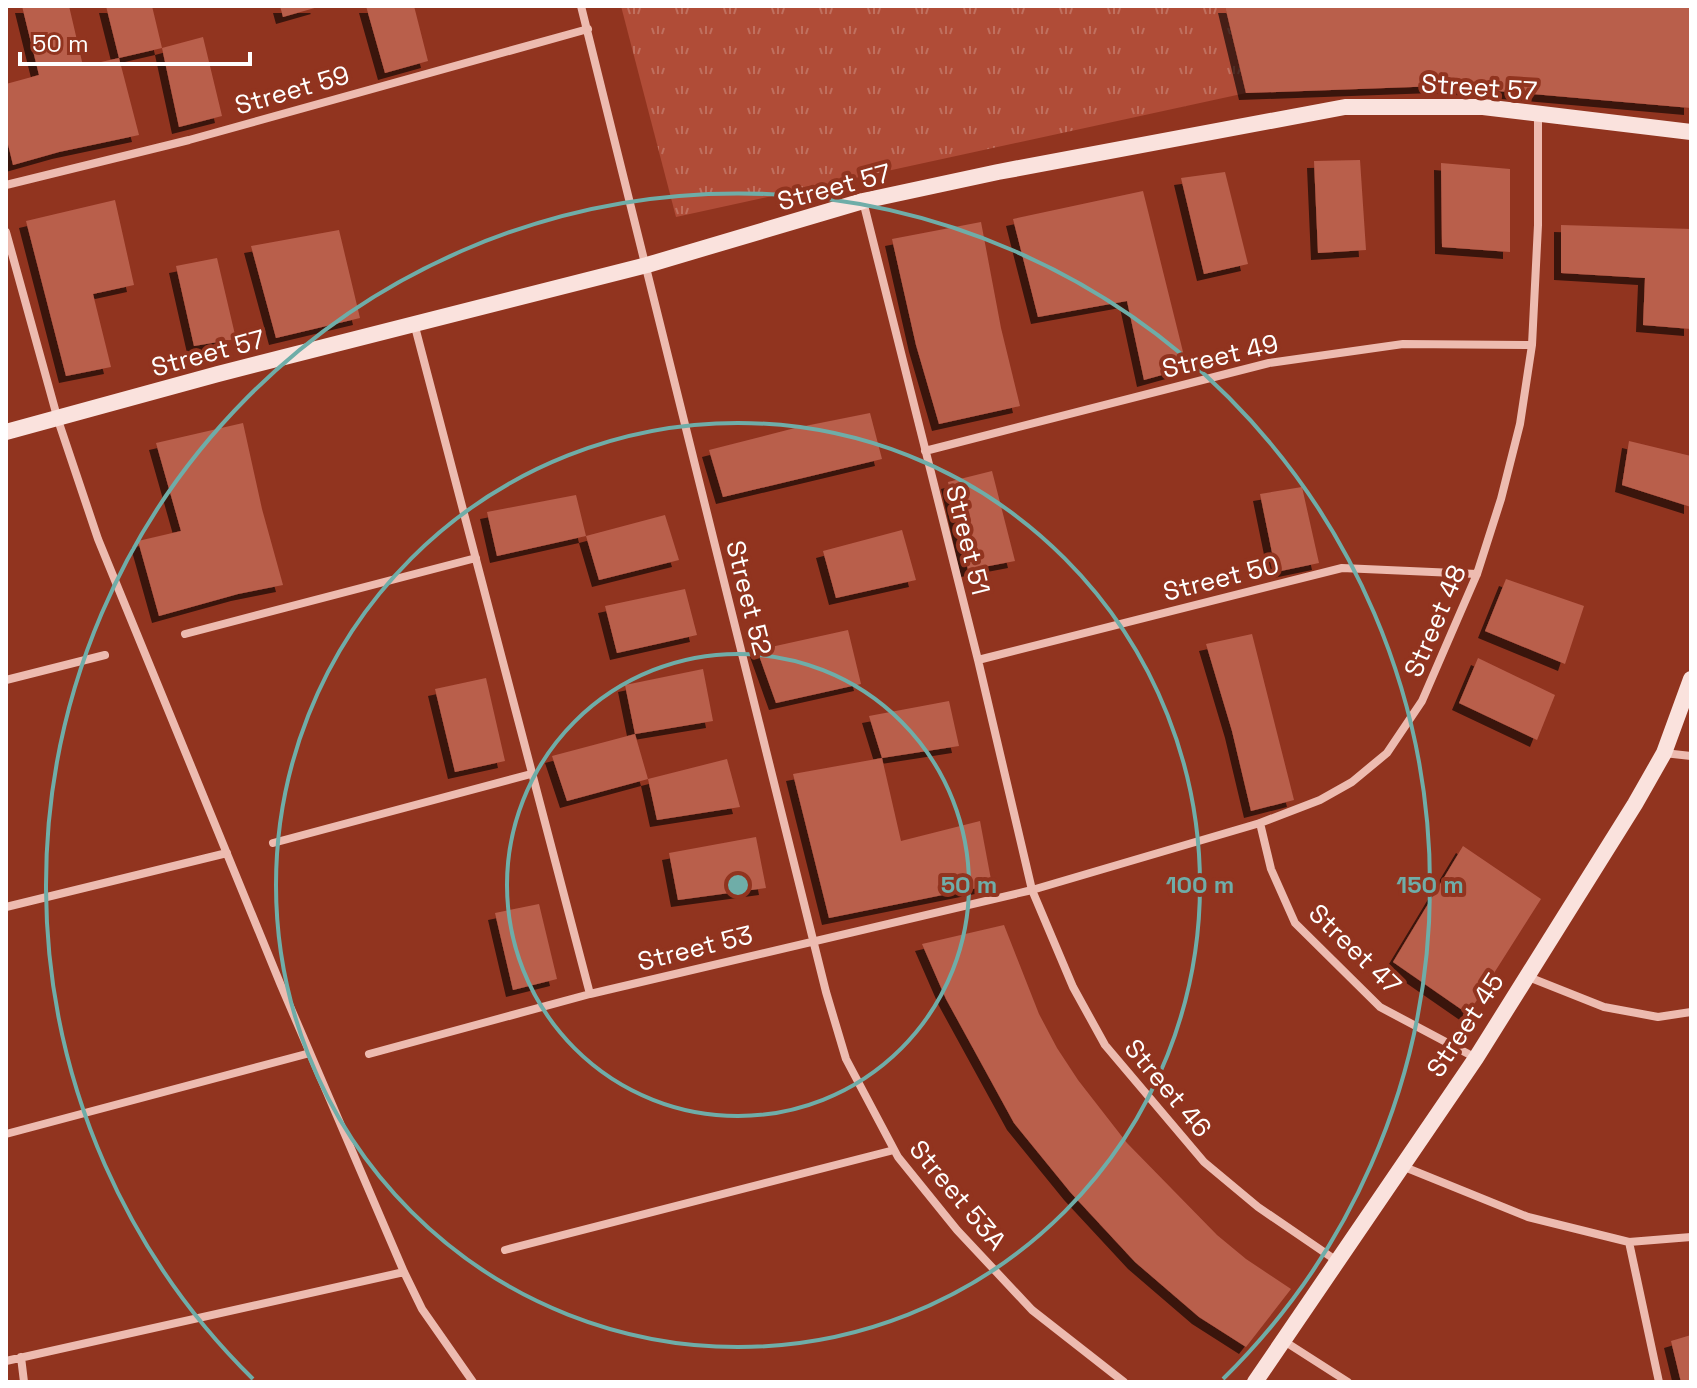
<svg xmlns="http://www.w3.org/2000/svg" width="1697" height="1388" font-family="'Space Grotesk',sans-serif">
	<defs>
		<pattern id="park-tufts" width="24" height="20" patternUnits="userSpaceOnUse" patternTransform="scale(2)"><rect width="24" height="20" fill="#b04c37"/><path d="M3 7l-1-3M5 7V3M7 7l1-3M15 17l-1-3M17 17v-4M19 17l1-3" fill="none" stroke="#c0705f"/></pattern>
		<filter id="shadow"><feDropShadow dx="-7" dy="7" stdDeviation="0" flood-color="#0009"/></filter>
	</defs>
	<rect width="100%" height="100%" fill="#91341f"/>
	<path fill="url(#park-tufts)" d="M621 6H1225L1246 93 676 217Z"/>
	<path fill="#b95f4c" filter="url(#shadow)" d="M22 6H69L83 66 119 58 139 135 59 152 13 165 6 136V84L39 75Z
		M106 6H152L162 48 203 37 222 116 179 127 162 48 119 58Z
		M280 6H317L318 7 283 17Z
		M366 6H414L428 61 385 73Z
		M1225 6H1691V108L1440 86 1246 93Z
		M1360 160 1366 250 1318 253 1314 161Z
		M1441 163 1510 169V252L1442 247Z
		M1225 172 1248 264 1204 274 1181 178Z
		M1143 191 1187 368 1144 380 1127 301 1038 317 1013 219Z
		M115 200 134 285 93 294 111 367 66 376 26 221Z
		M981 222 1001 328 1020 406 939 424 916 345 892 239Z
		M1561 225 1691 229V329L1643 325 1645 278 1561 273Z
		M339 230 360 318 276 338 251 246Z
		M217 258 236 339 194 346 176 266Z
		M870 413 882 459 723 497 709 450 795 428Z
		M243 423 262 509 283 585 238 594 159 616 138 541 181 531 156 443Z
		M1629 441 1691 456V507L1622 485Z
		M992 471 1015 561 968 570 948 482Z
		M1302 487 1319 563 1276 572 1260 494Z
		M576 495 586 536 497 556 487 512Z
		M665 515 679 560 599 580 586 536Z
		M902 530 916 580 836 598 823 551Z
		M1506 579 1584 606 1565 664 1485 631Z
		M685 589 697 635 617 653 605 606Z
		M848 630 861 684 776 703 757 650Z
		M1252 634 1294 800 1251 811 1232 731 1206 644Z
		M1478 658 1555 695 1537 740 1459 703Z
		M703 669 713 721 635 734 625 685Z
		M486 678 505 761 455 772 435 689Z
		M949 701 959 746 882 758 869 716Z
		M635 734 648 779 567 801 552 756Z
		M882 758 901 841 980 821 992 885 829 918 793 774Z
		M727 759 740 807 657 820 648 779Z
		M756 837 766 888 678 900 669 853Z
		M1463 846 1541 899 1468 1014 1393 962Z
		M539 904 557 979 513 990 495 913Z
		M1004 925 1039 1014 1057 1048 1078 1080 1127 1143 1217 1235 1246 1259 1291 1289 1246 1347 1199 1317 1135 1262 1071 1193 1014 1123 946 999 922 944Z
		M1691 1335V1382H1681L1671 1341Z"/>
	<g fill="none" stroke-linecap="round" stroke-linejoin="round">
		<path stroke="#edbbb0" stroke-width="8" d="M581 6 826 992 846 1059 898 1157 957 1230 1032 1310 1124 1382
			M6 185 189 140 588 29
			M863 201 978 660 1032 890 1073 987 1105 1045 1204 1162 1258 1207 1337 1261
			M6 232 58 420 98 539 280 983 404 1272 422 1309 473 1382
			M414 323 590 994
			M925 451 1269 363 1403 344 1532 345
			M185 634 476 558
			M978 660 1342 568 1477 574
			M6 680 105 655
			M1664 753 1691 756
			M1260 823 1271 869 1295 923 1380 1007 1476 1058
			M273 843 531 774
			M6 907 227 853
			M1526 976 1604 1007 1658 1017 1691 1012
			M369 1054 590 994 1032 890 1260 823 1320 800 1352 782 1387 753 1422 701 1477 574 1501 499 1520 424 1532 345 1538 225V115
			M6 1134 310 1053
			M1402 1166 1528 1217 1629 1242 1691 1237
			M1629 1242 1659 1382
			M505 1250 894 1150
			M1284 1341 1348 1382
			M21 1357 24 1382
			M6 1361 404 1272"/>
		<path stroke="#fae2dd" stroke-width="16" d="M6 432 218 374 647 265 863 201 998 172 1345 107H1483L1691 132
			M1255 1382 1476 1058 1635 804 1664 753 1691 679"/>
	</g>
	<g fill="none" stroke="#6fada8" stroke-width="4">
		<circle cx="738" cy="885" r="231"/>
		<circle cx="738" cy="885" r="462"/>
		<path d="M253 1379A692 692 0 1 1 1223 1379"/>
	</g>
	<g text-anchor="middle" stroke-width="8" stroke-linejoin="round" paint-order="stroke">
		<g font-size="26" fill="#fff" stroke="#91341f">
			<text transform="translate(1479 87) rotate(4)" y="9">Street 57</text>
			<text transform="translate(292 90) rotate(-16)" y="9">Street 59</text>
			<text transform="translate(834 187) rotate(-15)" y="9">Street 57</text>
			<text transform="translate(208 353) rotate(-15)" y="9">Street 57</text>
			<text transform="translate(1220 356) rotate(-13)" y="9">Street 49</text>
			<text transform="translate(968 540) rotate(76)" y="9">Street 51</text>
			<text transform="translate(1221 578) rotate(-14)" y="9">Street 50</text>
			<text transform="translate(749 598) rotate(76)" y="9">Street 52</text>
			<text transform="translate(1435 621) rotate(-67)" y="9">Street 48</text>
			<text transform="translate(695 948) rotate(-14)" y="9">Street 53</text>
			<text transform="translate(1355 949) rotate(44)" y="9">Street 47</text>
			<text transform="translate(1465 1025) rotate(-57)" y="9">Street 45</text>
			<text transform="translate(1168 1088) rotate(50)" y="9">Street 46</text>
			<text transform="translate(958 1195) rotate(50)" y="9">Street 53A</text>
		</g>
	</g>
	<circle cx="738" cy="885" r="12" fill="#6fada8" stroke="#91341f" stroke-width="4"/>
	<g font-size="24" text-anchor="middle" font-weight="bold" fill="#6fada8" stroke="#91341f" stroke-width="8" stroke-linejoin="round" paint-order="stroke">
		<text x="969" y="893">50 m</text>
		<text x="1200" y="893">100 m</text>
		<text x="1430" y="893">150 m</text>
	</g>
	<rect width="1697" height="1388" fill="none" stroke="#ffffff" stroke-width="16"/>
	<path d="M20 52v12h230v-12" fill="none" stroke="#ffffff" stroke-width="4"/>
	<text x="32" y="52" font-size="24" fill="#ffffff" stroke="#91341f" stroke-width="6" paint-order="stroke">50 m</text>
</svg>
